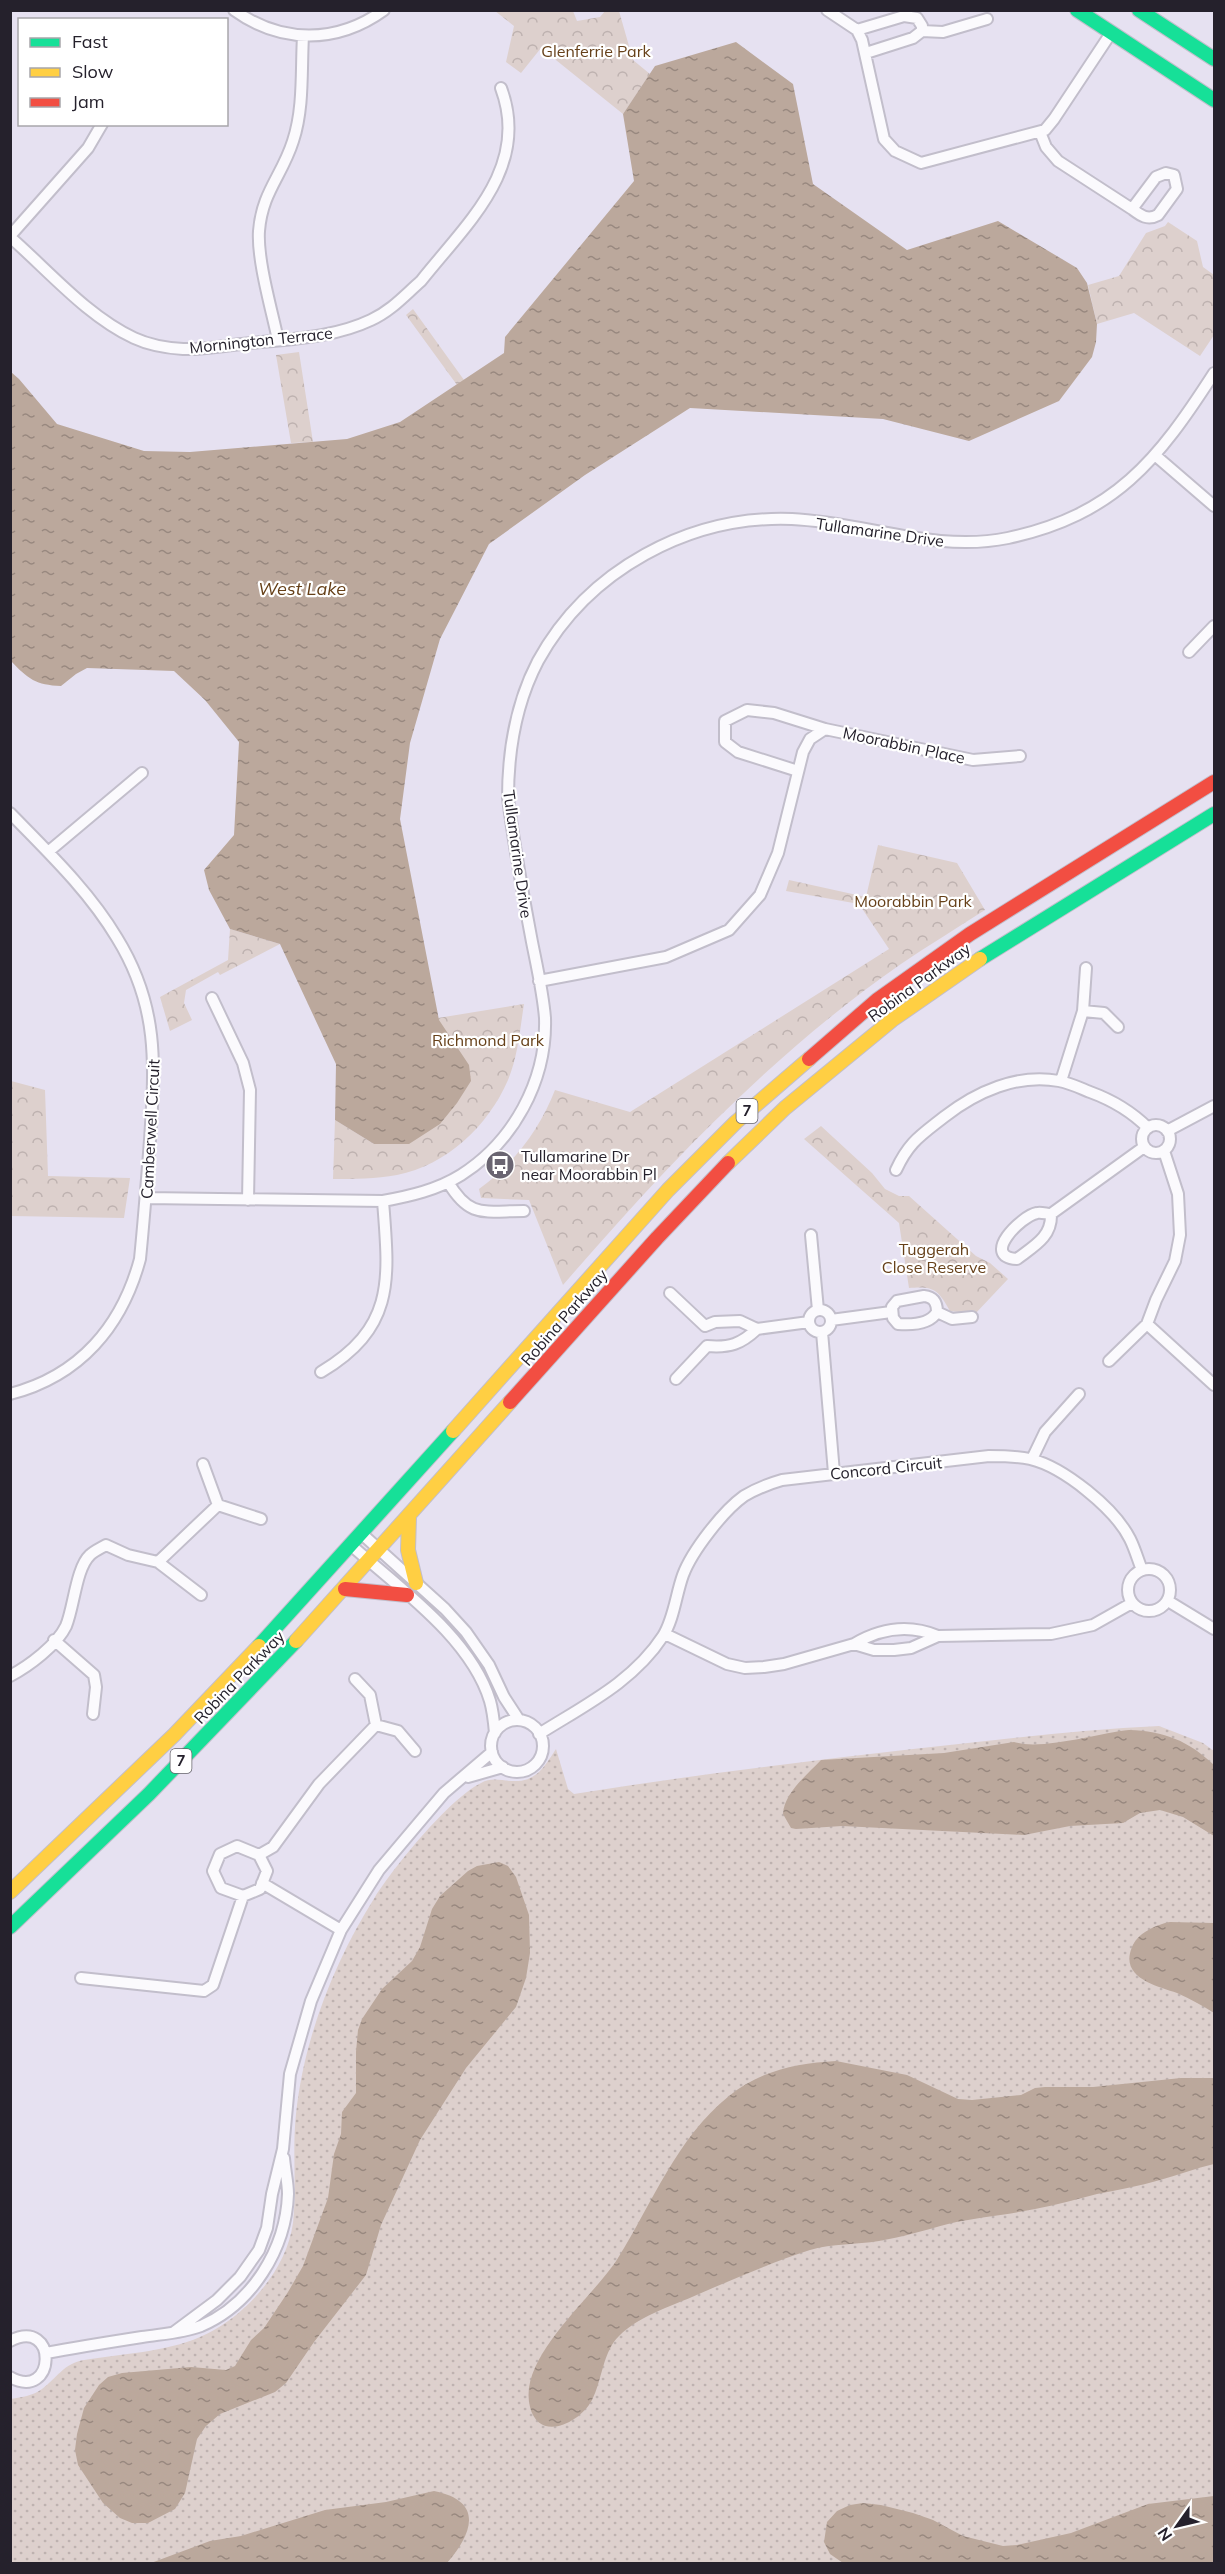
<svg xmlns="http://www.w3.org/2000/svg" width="1225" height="2574" font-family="Mulish,sans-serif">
	<defs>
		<pattern id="grass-dots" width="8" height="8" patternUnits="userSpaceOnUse" patternTransform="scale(1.5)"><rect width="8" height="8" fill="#ddd0cd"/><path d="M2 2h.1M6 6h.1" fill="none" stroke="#beb2b0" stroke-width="1.8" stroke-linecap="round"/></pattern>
		<pattern id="park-crowns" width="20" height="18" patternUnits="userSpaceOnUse" patternTransform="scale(1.5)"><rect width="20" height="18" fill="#ddd0cd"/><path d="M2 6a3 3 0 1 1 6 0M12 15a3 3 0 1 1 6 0" fill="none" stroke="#beb2b0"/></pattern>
		<pattern id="water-ripples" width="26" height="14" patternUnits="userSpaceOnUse" patternTransform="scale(1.5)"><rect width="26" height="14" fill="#bba89c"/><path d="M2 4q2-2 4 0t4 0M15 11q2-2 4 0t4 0" fill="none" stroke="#98887f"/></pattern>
	</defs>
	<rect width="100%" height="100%" fill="#e6e1f1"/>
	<path fill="url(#grass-dots)" d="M1159 1726 1203 1743 1214 1751V2563H11L10 2399C19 2398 35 2395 42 2389 56 2379 64 2363 84 2360 120 2354 166 2352 200 2337 244 2318 286 2272 293 2223 297 2187 292 2151 296 2114 304 2038 334 1962 375 1897 394 1867 449 1799 481 1783 493 1776 505 1782 518 1781 538 1780 546 1764 556 1749L568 1789 574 1794C686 1776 800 1762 913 1749 995 1740 1076 1730 1159 1726Z"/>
	<path fill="url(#park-crowns)" d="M495 11H573L577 21 600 17 605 11H619L633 60 650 74 623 114 541 48 521 73 506 62 514 26Z
		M1168 222 1197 241 1203 267 1214 275V335L1200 356 1134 313 1097 324 1088 285 1119 276 1146 233 1165 226Z
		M413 309 464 380 457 385 406 315Z
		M299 352 313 442 291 443 276 355Z
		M878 845 957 863 985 910C957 928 929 945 901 964 773 1053 664 1168 563 1285L529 1200 481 1198 479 1189C513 1165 540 1129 555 1090L630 1112 889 949 859 904 786 891 789 880 866 897Z
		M230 929 280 944 220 975 218 972 186 990 184 1003 192 1020 170 1031 160 997 228 960Z
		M524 1004C520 1029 518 1056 508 1080 488 1126 447 1165 397 1175 376 1179 354 1179 333 1179L335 1120 374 1144 438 1018Z
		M11 1081 45 1090 48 1176 130 1178 124 1218 11 1216Z
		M821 1126 872 1173 885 1189 899 1196H909L976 1256 990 1263 1008 1279 975 1314 950 1311C938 1289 933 1286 909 1288L899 1223 804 1139Z"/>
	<path fill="url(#water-ripples)" d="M736 42 793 84 813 184 907 250 998 221 1077 268 1087 283 1097 324 1096 342 1092 357 1059 401 969 441 883 419 690 408 585 475 489 544 440 639 410 743 400 819 439 1020 469 1065 471 1081 457 1103 440 1124 409 1144H374L335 1120 336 1064 280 944 230 929 209 890 204 870 234 835 239 742 205 700 174 671 87 668 76 674 61 686C36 685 28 679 11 661V372L19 379 57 424 144 451 190 452 347 439 400 422 504 353 505 337 634 181 623 114 655 66Z
		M1129 1730C1164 1731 1189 1741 1214 1765V1836L1183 1817 1160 1810 1140 1813 1123 1823 1070 1826 1024 1835 842 1826 796 1829 791 1828 783 1814C784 1793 807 1775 821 1760L944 1753 1014 1742C1041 1751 1098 1733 1129 1730Z
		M499 1862 508 1866 516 1877 529 1915 530 1953 526 1978 516 2007 466 2068 420 2140 381 2225 366 2275 314 2342 286 2383 275 2392 220 2414 206 2426 197 2439 185 2493 175 2509 148 2523H132L120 2518 103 2503 78 2465 75 2450 77 2434 84 2408 99 2385 108 2377 122 2373 191 2367 226 2370 235 2366 251 2340 264 2328 288 2292 303 2266 328 2198 334 2154 341 2134 342 2112 356 2093V2052L358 2030 362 2019 382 1989 412 1961 420 1947 432 1909 440 1896 468 1871 477 1866Z
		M1170 1922 1214 1923V2013C1203 2006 1191 1999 1177 1993 1157 1986 1119 1978 1132 1947 1138 1933 1155 1925 1170 1922Z
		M836 2061 907 2075 958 2099 972 2100 1021 2095 1035 2088 1045 2087H1093L1181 2078H1214V2164C1196 2168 1178 2175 1160 2180 1139 2186 1118 2190 1097 2194 1077 2199 1056 2205 1035 2209 1007 2215 976 2217 948 2224 925 2230 903 2237 879 2241 856 2245 833 2243 810 2250 770 2263 731 2280 692 2297 668 2307 638 2317 619 2336 603 2351 602 2381 592 2400 580 2423 539 2443 530 2407 517 2357 594 2297 618 2258 653 2202 676 2139 729 2096 759 2071 798 2063 836 2061Z
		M434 2491C484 2501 473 2533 447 2563H151L210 2541 241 2536 325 2510 386 2502Z
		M1214 2496V2563H843L830 2554 824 2542 827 2522 837 2511 850 2505 863 2503 881 2505 913 2513 933 2520 963 2536 1003 2546 1017 2545 1071 2533 1148 2504Z"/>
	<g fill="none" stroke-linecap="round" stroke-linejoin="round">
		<g stroke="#c2becb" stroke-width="14">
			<path id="street" d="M234 10C281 44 337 44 384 10
				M827 10 857 30 862 40 884 139 895 151 921 163 1045 130 1054 119 1111 33
				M857 30 904 16 917 18 922 26V31L913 38 866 53
				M922 31 943 32 987 19
				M1040 132 1046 147 1058 161 1132 209 1156 177 1166 173 1174 175 1177 189 1158 215C1147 221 1140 215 1132 209
				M10 236 88 148 102 124
				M10 237C49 271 87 316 134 338 149 345 166 348 183 349 202 350 222 346 242 344 285 339 331 339 371 320 391 311 405 295 421 281 466 224 531 168 501 88
				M278 340C272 311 257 260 259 231 262 192 282 176 293 141 304 108 301 70 303 36
				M1156 456 1214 506
				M1189 652 1214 626
				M798 771 738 752 725 742V721L747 710 774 713 825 729
				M10 813C48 852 89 891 117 938 159 1006 155 1064 150 1140 147 1180 144 1219 140 1259 122 1326 80 1376 10 1394
				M48 852 142 773
				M539 981 666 957 729 930 760 895 778 853 803 752 810 739 825 729 973 760 1020 756
				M212 998 243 1063 250 1090 248 1200
				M1083 1011 1104 1013 1118 1027
				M1061 1081 1083 1011 1086 968
				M1142 1139a14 14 0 1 1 28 0a14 14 0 1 1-28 0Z
				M1167 1131 1214 1106
				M896 1170C909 1142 920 1136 944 1117 976 1092 1018 1073 1059 1081 1070 1083 1080 1088 1090 1092 1112 1100 1131 1111 1148 1128
				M448 1182C470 1219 484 1211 524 1211
				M146 1198 383 1201C410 1196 437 1190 461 1175 513 1142 547 1081 545 1018 543 993 537 967 532 942 523 894 514 847 508 798 508 752 516 703 538 661 588 570 689 515 792 519 864 522 935 553 1008 538 1115 515 1158 460 1214 373
				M1051 1214C1052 1237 1034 1246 1017 1259 980 1257 1021 1216 1037 1213 1041 1212 1047 1214 1051 1214L1144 1147
				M811 1235 818 1310
				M670 1293 705 1326
				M924 1296C934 1297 937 1303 937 1312 930 1324 911 1325 898 1324L893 1318 892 1307 897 1301Z
				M809 1321a11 11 0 1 1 22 0a11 11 0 1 1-22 0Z
				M937 1312 952 1319 972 1317
				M831 1320 891 1312
				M1147 1324 1214 1385
				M705 1326 715 1322 740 1321 757 1329 809 1322
				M822 1332 834 1473
				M707 1346C730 1348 741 1344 757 1329
				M1109 1361 1147 1324 1156 1300 1175 1261 1180 1235 1178 1194 1164 1151
				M321 1372C396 1327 389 1279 383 1201
				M676 1379 707 1346
				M1032 1459 1045 1432 1079 1394
				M203 1464 218 1505 261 1519
				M362 1534 445 1609 466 1632 489 1665 504 1697 519 1720
				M352 1546C399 1588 471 1638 490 1701 493 1711 494 1722 495 1733
				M158 1562 218 1505
				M1128 1590a21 21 0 1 1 42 0a21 21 0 1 1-42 0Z
				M1168 1601 1214 1629
				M665 1634 727 1664 745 1668 764 1667 784 1664 854 1644 874 1650H894L911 1648 938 1636 1051 1634 1093 1625 1132 1603
				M54 1640 94 1675 96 1687 93 1714
				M854 1644C881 1628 909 1624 938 1636
				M10 1676C29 1666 57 1645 66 1626 74 1607 76 1568 90 1555 94 1551 101 1548 106 1545L128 1555 158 1562 201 1595
				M355 1679 370 1695 376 1725 398 1731 415 1751
				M491 1746a26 26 0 1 1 52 0a26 26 0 1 1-52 0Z
				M539 1734C585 1705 633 1682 663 1636 674 1619 676 1594 683 1575 692 1551 723 1511 744 1496 756 1489 768 1484 782 1480L989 1456C1003 1456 1017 1456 1030 1459 1064 1467 1115 1509 1130 1539 1135 1549 1138 1560 1142 1570
				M468 1777 503 1767
				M237 1846 259 1855 267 1871 260 1889 243 1896 221 1888 213 1871 220 1854Z
				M259 1855 273 1847 319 1784 376 1725
				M262 1883 341 1930
				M81 1978 204 1991 213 1985 243 1896
				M174 2332 217 2300 240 2277 259 2250 267 2228 272 2194 283 2149 290 2074 311 2001 341 1930 379 1870 444 1793 492 1752
				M10 2341C59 2316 56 2403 10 2377
				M46 2353C78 2347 110 2342 142 2337 161 2334 183 2333 201 2326 252 2304 286 2249 288 2194 288 2183 285 2170 284 2158"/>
		</g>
		<g stroke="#c2becb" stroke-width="16">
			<path id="fast" d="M1077 10 1214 100
				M1139 10 1214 59
				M980 959 1214 814
				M259 1646 453 1431
				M10 1927 149 1794 296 1641"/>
		</g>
		<g stroke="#c2becb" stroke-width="16">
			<path id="slow" d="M728 1163 785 1108 892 1020 980 959
				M453 1431 668 1190 736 1122 809 1059
				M409 1517 408 1550 416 1583
				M296 1641 510 1402
				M10 1892 174 1735 259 1646"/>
		</g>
		<g stroke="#c2becb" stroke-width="16">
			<path id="jam" d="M809 1059 877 1000 970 934 1214 782
				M510 1402 657 1238 728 1163
				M345 1589 407 1595"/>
		</g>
		<use href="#street" stroke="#fbfafd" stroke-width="10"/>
		<use href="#fast" stroke="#16e098" stroke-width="14"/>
		<use href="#slow" stroke="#ffcf43" stroke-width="14"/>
		<use href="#jam" stroke="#f24e42" stroke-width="14"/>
	</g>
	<defs>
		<g id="bus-disc" transform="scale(1.5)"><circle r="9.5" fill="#696471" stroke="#fff"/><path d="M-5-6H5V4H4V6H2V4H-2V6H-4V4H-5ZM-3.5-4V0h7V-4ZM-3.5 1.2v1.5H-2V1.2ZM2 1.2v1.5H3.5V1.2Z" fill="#fff"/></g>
	</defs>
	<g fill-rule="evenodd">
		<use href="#bus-disc" x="500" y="1165"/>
	</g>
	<g text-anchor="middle" stroke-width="4.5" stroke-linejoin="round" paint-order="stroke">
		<g fill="#fff" stroke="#66646b" stroke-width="1.5">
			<rect x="736.5" y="1099" width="21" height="24" rx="4.5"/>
			<rect x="170.5" y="1749" width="21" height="24" rx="4.5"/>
		</g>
		<g font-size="15" font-weight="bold" fill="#25212c">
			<text x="747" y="1116">7</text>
			<text x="181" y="1766">7</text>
		</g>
		<g font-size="16" fill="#664019" stroke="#fff">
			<text x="596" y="57">Glenferrie Park</text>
			<text x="913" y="907">Moorabbin Park</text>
			<text x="488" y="1046">Richmond Park</text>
			<text x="934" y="1255">Tuggerah<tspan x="934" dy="18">Close Reserve</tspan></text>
		</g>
		<g font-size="16" fill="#25212c" stroke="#fff">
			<text transform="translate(261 340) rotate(-6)" y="6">Mornington Terrace</text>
			<text transform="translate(880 532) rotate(8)" y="6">Tullamarine Drive</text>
			<text transform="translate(904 745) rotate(12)" y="6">Moorabbin Place</text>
			<text transform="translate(518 854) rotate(82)" y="6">Tullamarine Drive</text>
			<text transform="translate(919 982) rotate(-36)" y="6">Robina Parkway</text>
			<text transform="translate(150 1129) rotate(-87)" y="6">Camberwell Circuit</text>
			<text transform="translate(564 1317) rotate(-49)" y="6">Robina Parkway</text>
			<text transform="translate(886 1468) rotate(-6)" y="6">Concord Circuit</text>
			<text transform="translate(239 1677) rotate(-46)" y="6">Robina Parkway</text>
		</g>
		<g font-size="16" fill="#25212c" stroke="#fff" text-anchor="start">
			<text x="521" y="1162">Tullamarine Dr<tspan x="521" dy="18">near Moorabbin Pl</tspan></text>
		</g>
		<g font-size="18" font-style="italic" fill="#664018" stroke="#fff">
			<text x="302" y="595">West Lake</text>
		</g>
	</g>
	<rect width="1225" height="2574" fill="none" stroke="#25212c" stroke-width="24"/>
	<rect x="18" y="18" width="210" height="108" fill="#ffffff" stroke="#a8a6ab" stroke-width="1.5"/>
	<rect x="30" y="38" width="30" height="9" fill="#16e098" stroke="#a8a6ab" stroke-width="1.5"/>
	<text x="72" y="48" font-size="18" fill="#25212c">Fast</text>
	<rect x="30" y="68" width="30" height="9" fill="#ffcf43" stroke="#a8a6ab" stroke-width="1.5"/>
	<text x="72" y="78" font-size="18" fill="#25212c">Slow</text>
	<rect x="30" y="98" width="30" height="9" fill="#f24e42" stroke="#a8a6ab" stroke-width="1.5"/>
	<text x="72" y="108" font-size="18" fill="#25212c">Jam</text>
	<g transform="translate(1177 2526) rotate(236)" stroke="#ffffff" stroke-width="4.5" paint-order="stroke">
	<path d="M0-4.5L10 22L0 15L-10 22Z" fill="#25212c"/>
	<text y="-9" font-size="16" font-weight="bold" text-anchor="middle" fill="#25212c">N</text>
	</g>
</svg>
